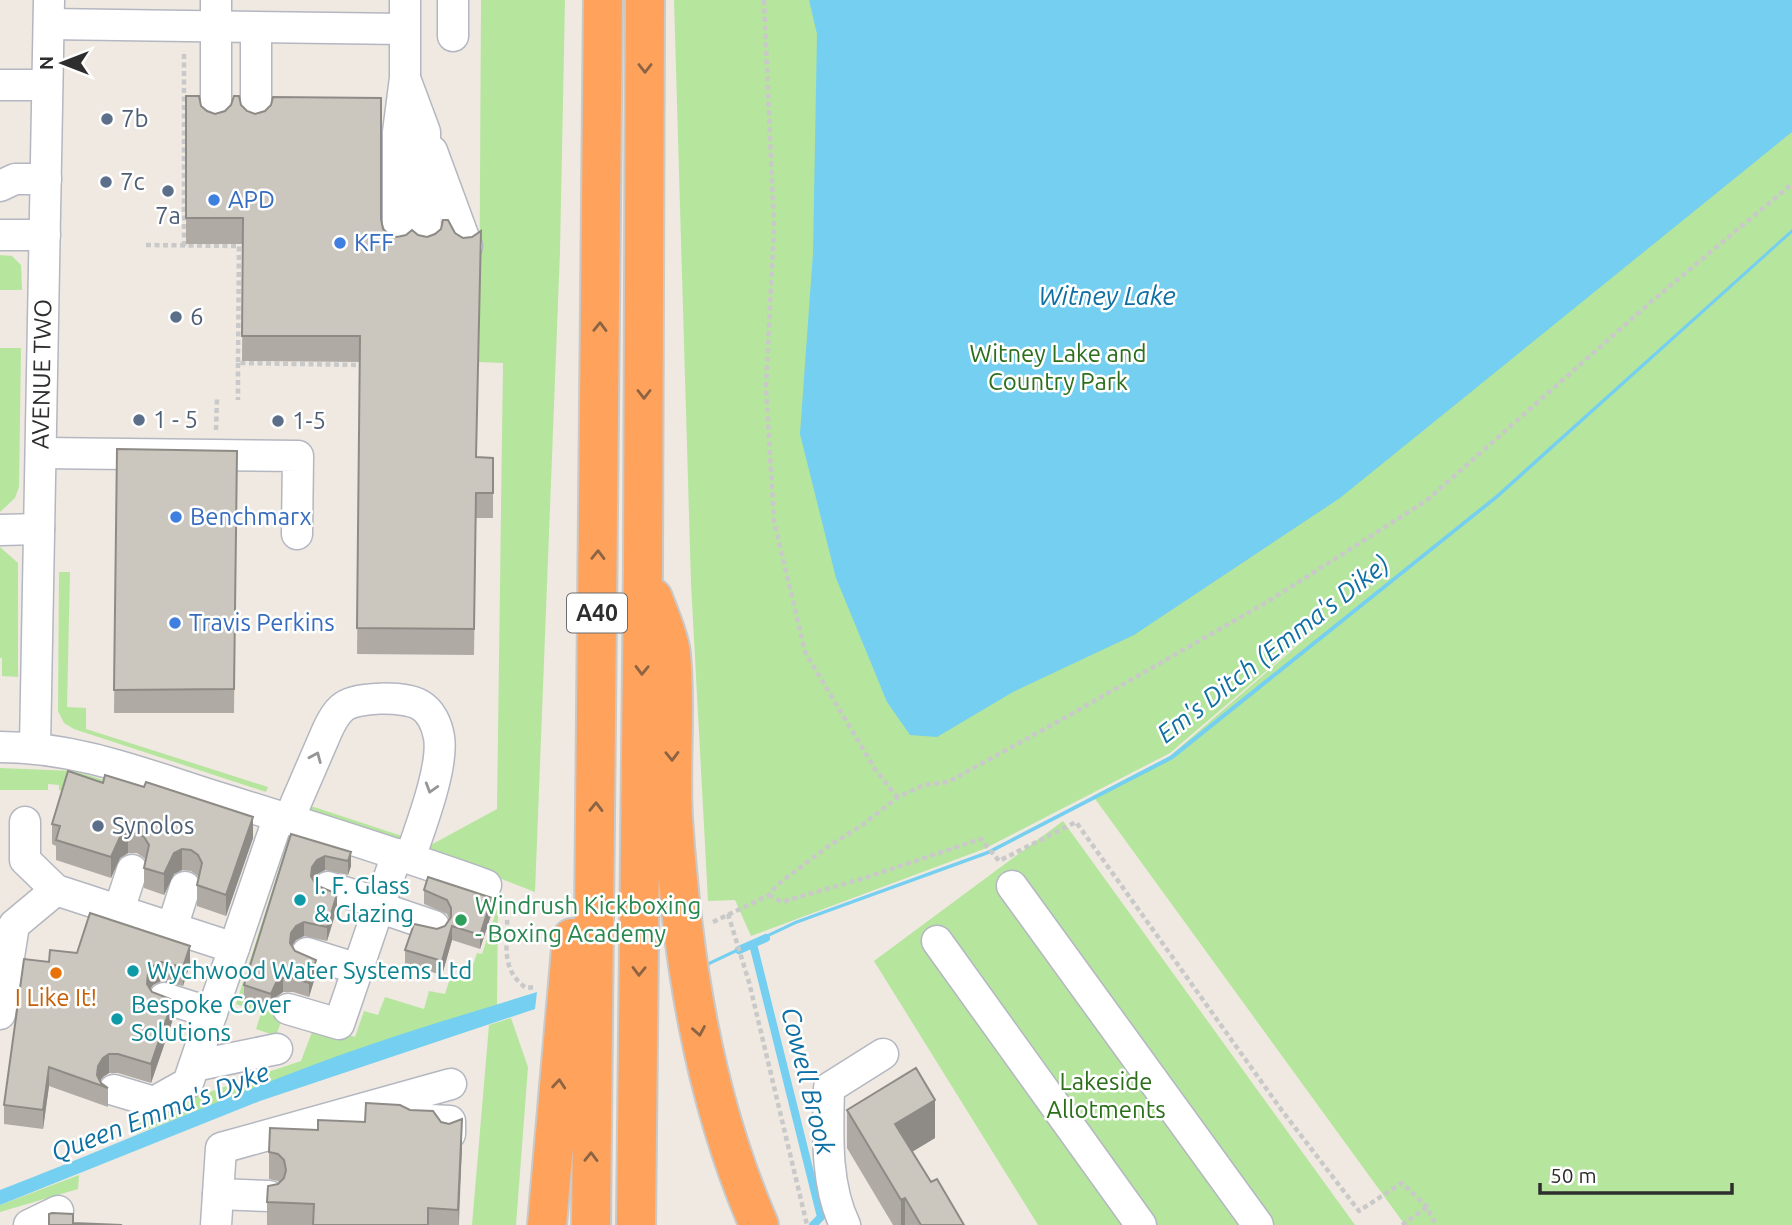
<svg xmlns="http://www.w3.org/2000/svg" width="1792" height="1225" font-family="Ubuntu,sans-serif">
	<rect width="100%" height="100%" fill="#efe9e1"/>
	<path fill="#b6e59e" d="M481 0H565L560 251 535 892 427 850 429 846 497 809 503 363 479 362Z
		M674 0H1792V1225H1405L1093 796 1170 756 1403 554 1170 753 984 849 751 936 735 900 708 901 691 583Z
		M0 255 12 256 21 265 22 290H0Z
		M0 348H21L19 487 15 498 0 512Z
		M0 547 18 563V677L2 676V658H0Z
		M59 572H70L67 707 86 708V729L268 787 266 792 74 729 64 723 58 711Z
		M0 768 74 771 148 793 103 803 59 790V785L48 784V790H0Z
		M311 807H314L402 836 401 841 309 810Z
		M1063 821 1355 1225H1038L874 961Z
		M289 838 294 840 244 999 284 1013 276 1036 256 1029 261 1013 236 1004Z
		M498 906 497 1005 373 1044 136 1134 141 1115 301 1061 315 1024 355 1037 364 1011 378 1015 385 997 424 1009 429 991 445 994 450 978 470 974 477 953 482 954Z
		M511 1018 528 1067 516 1225H472L489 1025Z
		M79 1175 78 1189 0 1212V1205Z"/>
	<path fill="#75cff0" d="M809 0H1792V132L1340 498 1134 635 1013 692 937 737 910 735 887 702 836 578 800 434 813 253 817 34Z
		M1792 229V233L1498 498 1173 759 989 854 796 924 699 970 698 967 795 921 987 851 1170 756 1496 495Z
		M537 992 535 1009 260 1101 0 1205V1190C125 1142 248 1086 375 1043 428 1025 483 1009 537 992Z"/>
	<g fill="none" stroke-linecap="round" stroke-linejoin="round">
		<path stroke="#75cff0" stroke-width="8" d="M753 944 821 1217 813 1225
			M739 950 766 938"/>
		<g stroke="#b4b7c1" stroke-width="33">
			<g id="minor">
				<path d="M453 0V36"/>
				<path d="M49 24 404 29"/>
				<path d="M256 28V122"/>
				<path d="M406 81 425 132 426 245"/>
				<path d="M0 85H47"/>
				<path d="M216 122V0"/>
				<path d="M432 151 467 246"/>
				<path d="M0 186 15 179H46"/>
				<path d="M0 235H45"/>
				<path d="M398 245V132L405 78V0"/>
				<path d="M42 453 298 456 297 534"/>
				<path d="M0 530 39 529"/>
				<path d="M0 747C78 747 144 774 217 797 307 825 397 853 486 885"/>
				<path id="s1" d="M35 747 49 0"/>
				<path d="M289 819 327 731C331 722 335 714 342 708 355 696 405 696 420 705 431 711 437 725 439 737 444 767 420 828 410 858"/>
				<path d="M25 822V860L56 890 234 948"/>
				<path d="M1012 886 1258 1225"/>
				<path d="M328 887 380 903"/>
				<path d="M378 907 434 926"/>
				<path d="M119 910 132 870"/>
				<path d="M172 928 185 887"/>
				<path d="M937 941 1141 1225"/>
				<path d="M307 953 358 969"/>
				<path d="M164 998 212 1013"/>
				<path d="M288 1009 339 1024 397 854"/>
				<path d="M0 1014 14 925 56 890"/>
				<path d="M194 1066 277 1049"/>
				<path d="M114 1090 154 1102 188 1083 279 816"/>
				<path d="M412 1108 411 1119 450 1121V1134"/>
				<path d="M218 1194 269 1196"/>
				<path d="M29 1225 58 1211"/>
				<path d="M216 1225 221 1148 451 1084"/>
				<path d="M845 1225C825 1184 828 1132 829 1088L883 1054"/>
			</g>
		</g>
		<g stroke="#c9c9c9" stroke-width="42">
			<path id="highway" d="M653 598C659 615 669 636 671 654 676 708 670 763 673 818 682 957 703 1096 759 1225
				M547 1225 572 938
				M591 1225 603 0
				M636 1225 643 570 645 0"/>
		</g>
		<path stroke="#c9c9c9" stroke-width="4.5" stroke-dasharray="5 3.5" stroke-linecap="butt" d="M764 0 774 227 766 387 774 521 805 652 875 769 897 797
			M146 245 239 246 238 363 360 365
			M184 246V51
			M238 363V400
			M216 430 217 399
			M769 895 782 902 864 878 981 839 999 861 1076 822 1283 1112 1359 1211 1402 1183 1427 1207 1436 1225
			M502 904C517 924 491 963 526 988L536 987
			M728 914 749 982 807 1225
			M713 922 769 895 777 885 827 847 861 826 898 797 924 785 948 782 1059 721 1267 602 1426 501 1652 301 1792 184
			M1402 1225 1427 1207"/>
		<use href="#minor" stroke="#fff" stroke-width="30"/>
		<use href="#highway" stroke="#ffa35c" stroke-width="38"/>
	</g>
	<path fill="#afaba4" d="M186 96 201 106 207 111 215 114 225 111 241 105 247 111 381 220 477 457 493 458V518H476L474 655 357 654 360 362 242 361 243 244H186Z
		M117 449 237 451 234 713H114Z
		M52 824 253 838 226 916 197 906V885L199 877 191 871 182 870 174 874 164 895 144 888V868L146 860 144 858 137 853H128L120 858 111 878 56 860V846L52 844Z
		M291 834 351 852V866L348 875 325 870 317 874 313 880 316 885 337 908 327 941 304 936 296 940 292 946 295 951 316 974 309 997 293 992H283L276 997 271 1008 244 999V985Z
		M424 890 492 912 480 949 452 940 442 975 405 964V950L437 929 445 926 449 919 447 914 424 904Z
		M50 950 190 964 183 986 161 981 153 985 150 989 173 1019 151 1083 118 1073H109L103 1077 100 1081 101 1083 108 1088V1107L49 1086 43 1129 4 1124V1105L49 962Z
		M847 1110 935 1138 912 1152 931 1182 964 1225H893L847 1148Z
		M365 1122H441L462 1146 459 1225H267V1202L279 1183 278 1181 269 1179V1152L318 1130Z"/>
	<path fill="#8e8b86" d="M253 817V838L226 916V895Z
		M128 833V853L120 858 111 878V857L120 837Z
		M182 849V870L174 874 164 895V874L174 853Z
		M351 852V866L348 875V861Z
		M325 856V870L317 874 312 881 311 890 312 867 317 860Z
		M337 894V908L327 941V927Z
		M492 898V912L480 949V935Z
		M304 922V936L296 940 291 947V933L296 926Z
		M452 926V940L442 975V961Z
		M190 946V964L183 986V967Z
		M316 960V974L309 997V983Z
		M161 962V981L153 985 148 992V973L153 966Z
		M283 978V992L276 997 271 1008V994L276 983Z
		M173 1000V1019L151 1083V1064Z
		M109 1054V1073L103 1077 97 1084 98 1066 103 1058Z
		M49 1067V1086L43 1129V1110Z
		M935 1100V1138L895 1162V1124Z
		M462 1119V1146L458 1225V1210Z
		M905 1198V1225H901V1200Z"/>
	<path fill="#cbc7bf" stroke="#8e8b86" stroke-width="2" d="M186 96H199L201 106 207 111 215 114 225 111 231 105 234 96H239L241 105 247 111 255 114 265 111 271 105 273 97 381 98V219L383 229 390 235 397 237 406 235 412 230 418 235 427 237 435 234 441 229 443 220H448L455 233 463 238 472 237 481 231 476 457 493 458V493H476L474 629 357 628 360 336H242L243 218H186Z
		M117 449 237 451 234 689 114 690Z
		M68 771 103 783 105 775 144 787 146 782 253 817 226 895 197 885 202 863 198 855 191 850 182 849 174 853 164 874 144 868 149 845 144 837 137 833H128L120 837 111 857 56 840 60 826 52 824Z
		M291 834 351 852 348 861 325 856 317 860 312 867 311 876 316 885 337 894 327 927 304 922 296 926 291 933 290 943 295 951 316 960 309 983 293 978H283L276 983 271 994 244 985Z
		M428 877 492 898 480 935 452 926 442 961 405 950 414 924 437 929 445 926 451 917V908L447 900 424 890Z
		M90 913 190 946 183 967 161 962 153 966 148 973 147 984 152 992 173 1000 151 1064 118 1054H109L103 1058 98 1066 97 1075 101 1083 108 1088 49 1067 43 1110 4 1105 24 959 49 962 50 950 77 953Z
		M916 1068 935 1100 895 1124 931 1182 937 1179 964 1225H921L905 1198 901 1200 847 1110Z
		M366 1103 400 1105 410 1110 433 1111 441 1122 449 1124 462 1119 458 1210 428 1208V1225H313L314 1204 267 1202 268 1186 278 1184 284 1178 286 1170 284 1160 278 1154 269 1152 270 1128 318 1130V1120L365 1122Z
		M52 1213 73 1214V1223L122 1225H49V1214Z"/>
	<defs><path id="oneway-chevron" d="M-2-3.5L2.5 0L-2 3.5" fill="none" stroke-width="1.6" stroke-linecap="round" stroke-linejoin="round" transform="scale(1.75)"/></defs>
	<g stroke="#8c6343">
		<use href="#oneway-chevron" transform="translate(645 68) rotate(90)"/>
		<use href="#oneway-chevron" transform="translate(600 327) rotate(-89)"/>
		<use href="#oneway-chevron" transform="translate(644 394) rotate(90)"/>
		<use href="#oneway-chevron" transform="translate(598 555) rotate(-89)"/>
		<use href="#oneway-chevron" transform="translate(642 670) rotate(91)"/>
		<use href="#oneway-chevron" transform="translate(672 756) rotate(89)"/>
		<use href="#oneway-chevron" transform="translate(596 807) rotate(-89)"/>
		<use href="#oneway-chevron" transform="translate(639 971) rotate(91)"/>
		<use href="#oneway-chevron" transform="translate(699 1031) rotate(80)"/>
		<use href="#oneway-chevron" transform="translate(559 1084) rotate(-85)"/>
		<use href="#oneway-chevron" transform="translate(591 1157) rotate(-89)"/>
	</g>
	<g stroke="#969696">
		<use href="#oneway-chevron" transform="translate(316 757) rotate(-67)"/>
		<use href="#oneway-chevron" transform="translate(431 788) rotate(107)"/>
	</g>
	<g fill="#5c6f8a" stroke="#fff" stroke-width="2.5">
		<circle cx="107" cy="119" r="7"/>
		<circle cx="106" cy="182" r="7"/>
		<circle cx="168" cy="191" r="7"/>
		<circle cx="176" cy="317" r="7"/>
		<circle cx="139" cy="420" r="7"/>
		<circle cx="278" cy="421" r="7"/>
		<circle cx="98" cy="826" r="7"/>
	</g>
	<g fill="#3f7fe0" stroke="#fff" stroke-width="2.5">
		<circle cx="214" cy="200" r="7"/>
		<circle cx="340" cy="243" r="7"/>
		<circle cx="176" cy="517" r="7"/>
		<circle cx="175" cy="623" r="7"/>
	</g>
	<g fill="#0f9aa8" stroke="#fff" stroke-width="2.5">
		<circle cx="300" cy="900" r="7"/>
		<circle cx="133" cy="971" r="7"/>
		<circle cx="117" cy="1019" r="7"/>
	</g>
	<circle fill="#2e9e5b" stroke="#fff" stroke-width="2.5" cx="461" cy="920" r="7"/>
	<circle fill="#e8710a" stroke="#fff" stroke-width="2.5" cx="56" cy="973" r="7"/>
	<g text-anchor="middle" stroke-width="5" stroke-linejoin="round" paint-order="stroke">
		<rect fill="#fff" stroke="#6d6d6d" stroke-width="2" x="567" y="593.5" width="60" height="39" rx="5"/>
		<g font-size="23" font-weight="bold" fill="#2e2e2e">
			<text x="597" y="621">A40</text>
		</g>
		<g font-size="24" fill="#4e5e75" stroke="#fff" text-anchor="start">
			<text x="121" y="127">7b</text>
			<text x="120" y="190">7c</text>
			<text x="168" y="224" text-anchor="middle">7a</text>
			<text x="190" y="325">6</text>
			<text x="153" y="428">1 - 5</text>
			<text x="292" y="429">1-5</text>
			<text x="112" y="834">Synolos</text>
		</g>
		<g font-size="24" fill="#366cbe" stroke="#fff" text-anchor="start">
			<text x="228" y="208">APD</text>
			<text x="354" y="251">KFF</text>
			<text x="190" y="525">Benchmarx</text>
			<text x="189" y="631">Travis Perkins</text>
		</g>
		<g font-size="24" fill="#2c6e1b" stroke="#fff">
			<text x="1058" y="362">Witney Lake and<tspan x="1058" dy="28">Country Park</tspan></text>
			<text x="1106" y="1090">Lakeside<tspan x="1106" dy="28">Allotments</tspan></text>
		</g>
		<g font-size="24" fill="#2e2e2e" stroke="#fff">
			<text dy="8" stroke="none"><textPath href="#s1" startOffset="373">AVENUE TWO</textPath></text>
		</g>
		<g font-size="24" fill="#0d838f" stroke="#fff" text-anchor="start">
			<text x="314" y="894">I. F. Glass<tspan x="314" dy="28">&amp; Glazing</tspan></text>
			<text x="147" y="979">Wychwood Water Systems Ltd</text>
			<text x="131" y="1013">Bespoke Cover<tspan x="131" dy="28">Solutions</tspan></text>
		</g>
		<g font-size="24" fill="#27864d" stroke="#fff" text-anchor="start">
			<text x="475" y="914">Windrush Kickboxing<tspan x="475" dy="28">- Boxing Academy</tspan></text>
		</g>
		<g font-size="24" fill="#c56008" stroke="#fff">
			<text x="56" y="1006">I Like It!</text>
		</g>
		<g font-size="26" font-style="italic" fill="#0d6fa3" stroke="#fff">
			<text x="1107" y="305">Witney Lake</text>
			<text transform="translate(1273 649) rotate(-38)" y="9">Em's Ditch (Emma's Dike)</text>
			<text transform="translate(808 1081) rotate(76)" y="9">Cowell Brook</text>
			<text transform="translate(160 1112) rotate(-21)" y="9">Queen Emma's Dyke</text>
		</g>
	</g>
	<g transform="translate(63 63) rotate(270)" stroke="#ffffff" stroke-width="5" paint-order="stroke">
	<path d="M0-5L12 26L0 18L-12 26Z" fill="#2e2e2e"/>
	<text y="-10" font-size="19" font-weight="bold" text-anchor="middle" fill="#2e2e2e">N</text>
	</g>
	<path d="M1540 1183v10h192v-10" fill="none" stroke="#2e2e2e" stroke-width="3.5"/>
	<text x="1550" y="1183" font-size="21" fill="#2e2e2e" stroke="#ffffff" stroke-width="5" paint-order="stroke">50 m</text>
</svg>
